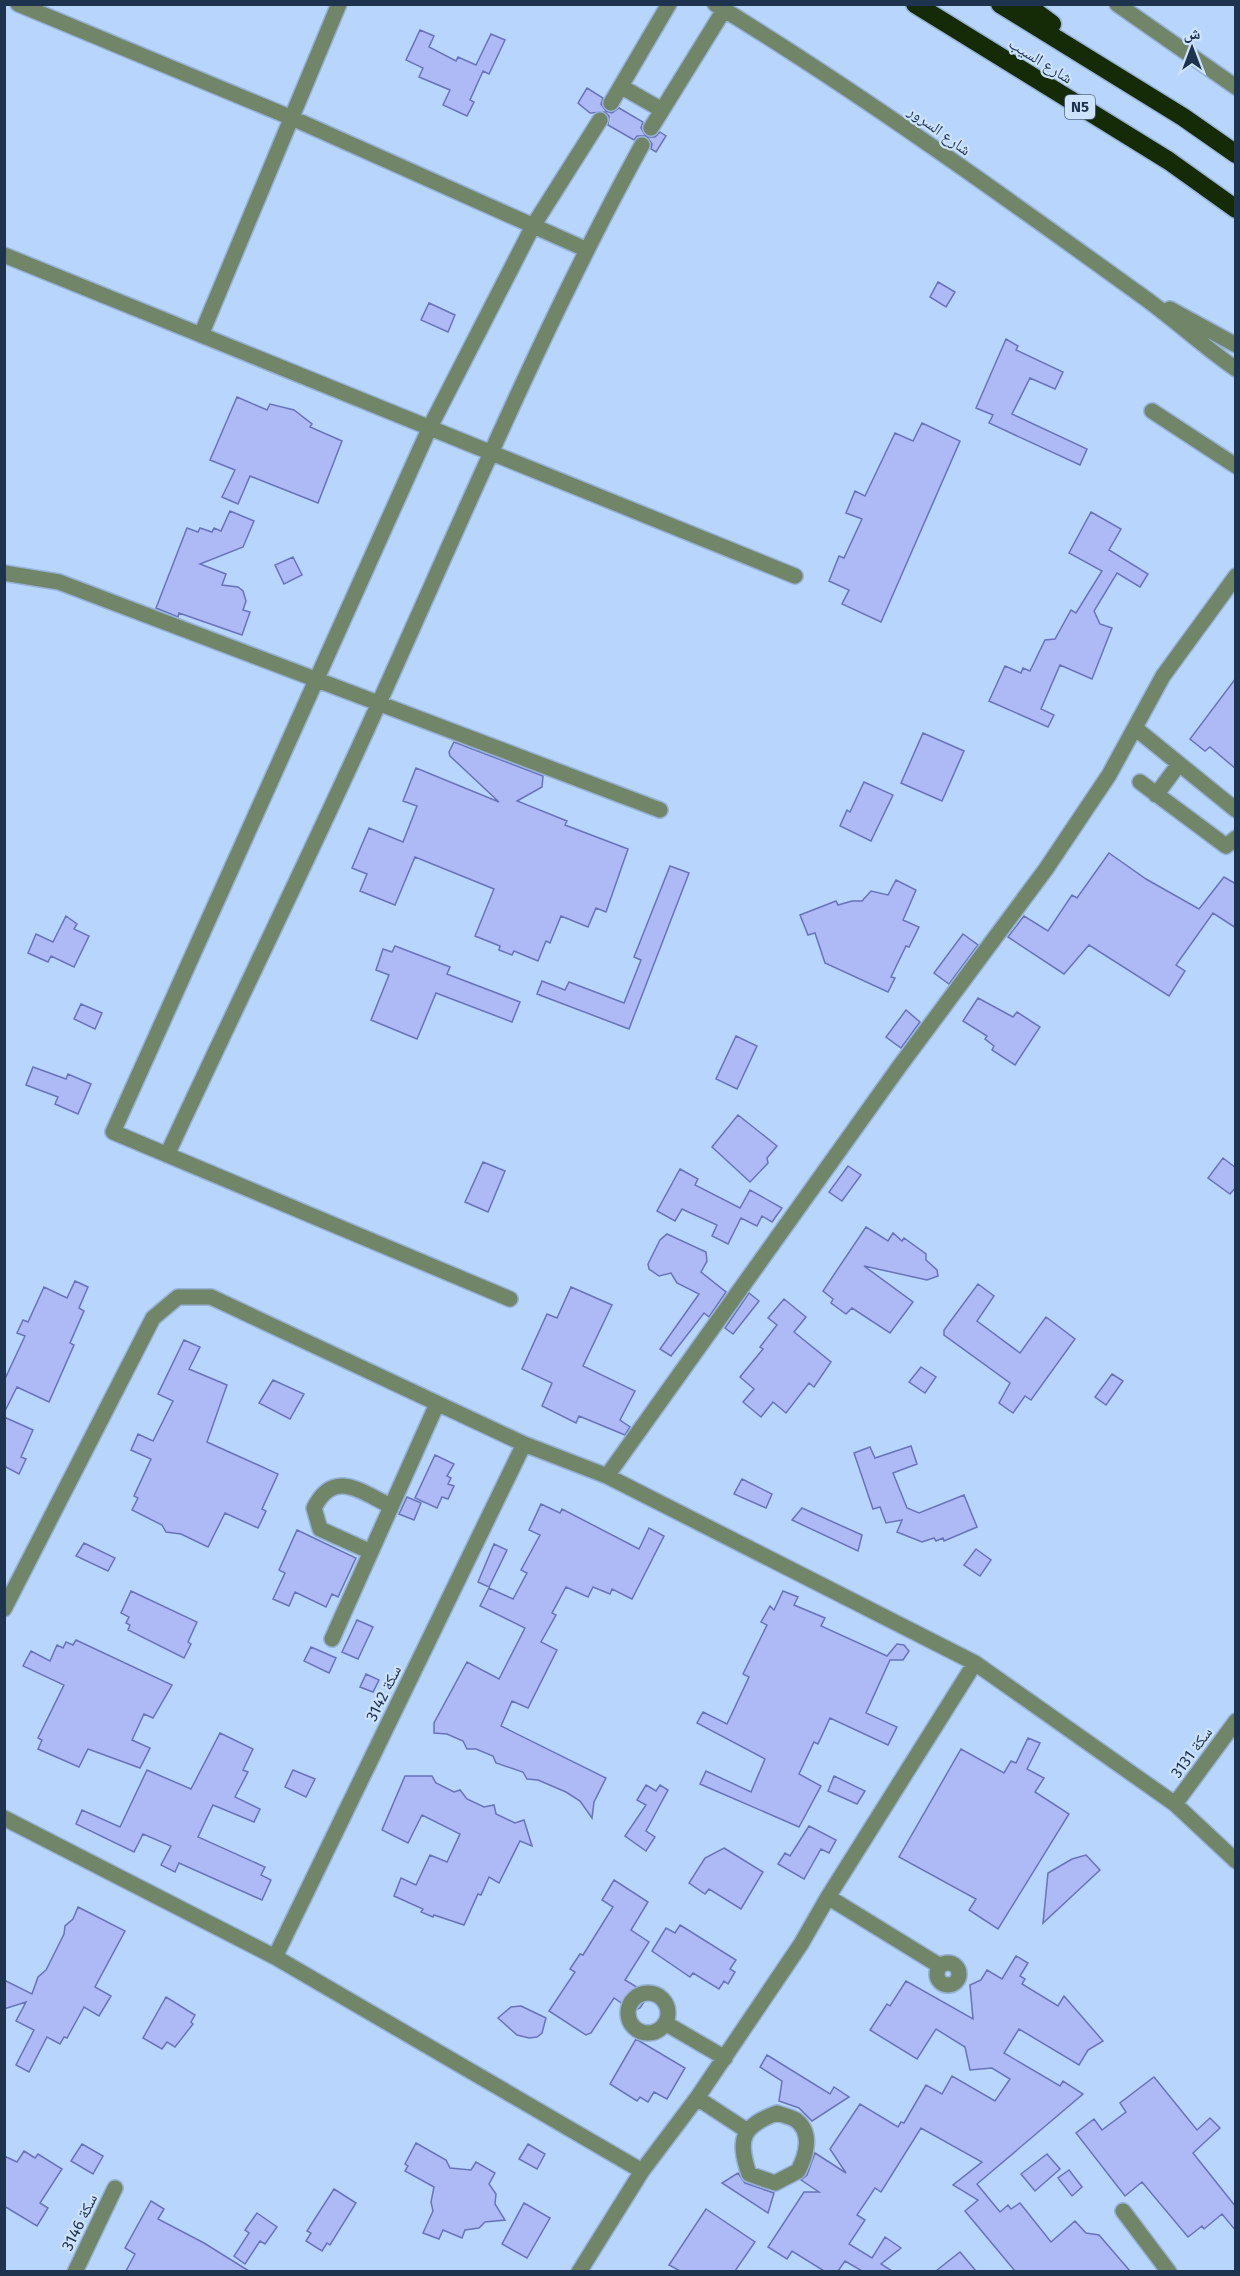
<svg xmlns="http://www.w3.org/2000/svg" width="1240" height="2276" font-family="'Fira Sans','Noto Naskh Arabic',sans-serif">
	<rect width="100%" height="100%" fill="#b7d5fd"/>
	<path fill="#aebaf6" stroke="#6873b9" stroke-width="1.5" d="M420 30 434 36 429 47 456 61 458 57 476 65 491 34 505 40 489 74 483 71 470 100 474 102 467 116 443 105 450 90 419 77 423 68 406 60Z
		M587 88 603 98 601 104 606 111 612 113 619 108 643 122 641 128 646 136H637L634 140 608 125 609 116 605 112 590 113 578 103Z
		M660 132 666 136 656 152 651 149 652 144 647 137H655Z
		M938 282 955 292 946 307 930 297Z
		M429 303 455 315 448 332 421 320Z
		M1006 339 1018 346 1016 350 1063 372 1055 389 1030 378 1012 414 1087 449 1080 465 989 423 993 415 976 408Z
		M237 397 267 410 270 404 294 410 312 424 310 427 342 441 318 503 250 476 238 504 222 497 235 470 210 460Z
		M922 423 960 441 881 622 842 604 849 590 829 581 839 556 844 558 862 519 846 513 855 491 865 496 895 433 913 441Z
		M230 511 254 521 243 547 200 564 226 574 222 585 238 587 243 591 246 601 243 610 250 612 242 635 179 613 178 617 156 608 187 528 198 532 200 528 212 532 214 528 221 531Z
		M1091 512 1121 529 1109 550 1148 574 1140 587 1117 573 1094 611 1100 624 1112 628 1092 679 1060 665 1041 709 1054 715 1048 727 989 701 1005 666 1021 673 1023 668 1030 671 1045 640 1055 639 1071 610 1076 613 1102 571 1069 553Z
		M293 557 302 575 284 584 275 565Z
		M1236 678V769L1210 747 1205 751 1190 739Z
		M923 733 964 751 942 801 901 783Z
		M454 742 543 776 542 787 517 801 567 821 565 825 628 849 606 912 596 908 588 927 561 916 550 943 546 941 538 961 514 951 512 955 499 950 500 946 475 936 494 889 415 857 395 905 360 891 367 874 352 868 369 828 403 842 417 806 403 801 416 768 499 802 450 756 449 752Z
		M864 782 893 795 871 841 840 826 847 810 850 812Z
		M1109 853 1146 879 1199 909 1224 877 1236 884V928L1213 913 1176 965 1185 971 1169 996 1089 945 1064 974 1008 937 1024 916 1048 931 1072 895 1077 898Z
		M670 866 689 873 629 1029 537 994 542 981 565 990 569 982 624 1003 641 960 634 957Z
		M896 880 916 890 903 920 919 927 909 947 906 946 891 977 895 978 888 992 825 963 815 933 808 935 800 915 836 901 838 905 852 901H862L871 891 888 895Z
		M66 916 77 924 74 929 89 936 74 967 51 956 48 962 28 953 36 934 53 942Z
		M963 934 978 945 949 984 934 973Z
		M395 946 450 967 447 974 520 1002 512 1022 436 993 417 1039 371 1020 389 975 376 970 383 949 392 952Z
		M978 998 1013 1017 1017 1012 1040 1027 1015 1065 992 1050 994 1046 985 1039 987 1036 963 1021Z
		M81 1004 102 1013 95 1029 74 1019Z
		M906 1010 920 1022 901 1048 886 1037Z
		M736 1036 757 1046 737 1089 716 1079Z
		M33 1067 66 1079 68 1074 91 1084 78 1114 55 1104 58 1097 26 1085Z
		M738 1115 777 1146 767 1158 768 1163 750 1182 712 1147Z
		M1223 1158 1236 1168V1187L1230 1194 1208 1178Z
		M483 1162 505 1171 488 1212 465 1202Z
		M848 1166 861 1175 842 1201 829 1192Z
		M680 1169 698 1179 695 1185 740 1208 750 1190 782 1208 772 1222 762 1216 757 1226 741 1218 728 1244 712 1236 717 1225 682 1209 675 1221 657 1211Z
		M866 1227 888 1241 893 1233 902 1241 904 1238 926 1254V1260L937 1270 938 1276 927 1280 864 1266 913 1302 890 1333 852 1308 846 1314 831 1303 833 1299 823 1291Z
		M667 1234 706 1252 707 1261 701 1272 726 1292 709 1317 704 1313 671 1356 660 1349 699 1294 677 1283 671 1273 659 1276 649 1269 648 1264 660 1240Z
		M75 1281 88 1287 79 1308 84 1311 70 1343 74 1345 49 1402 17 1387 4 1413V1381L25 1336 17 1333 23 1320 28 1322 44 1287 67 1298Z
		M978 1284 994 1296 977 1321 1020 1353 1046 1317 1075 1339 1031 1400 1025 1396 1013 1413 999 1403 1010 1383 944 1335V1330Z
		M571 1287 612 1305 583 1366 635 1391 620 1420 630 1427 625 1435 579 1416 576 1423 542 1406 552 1383 522 1369 547 1314 557 1318Z
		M749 1293 759 1301 733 1334 725 1328Z
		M784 1299 806 1317 794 1332 831 1362 814 1387 809 1383 786 1413 773 1402 761 1417 743 1402 754 1389 740 1377 763 1349 760 1347 777 1325 768 1318Z
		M184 1340 200 1347 189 1369 227 1385 207 1442 278 1474 262 1509 266 1511 258 1528 225 1513 208 1547 181 1534 166 1532 162 1525 132 1510 138 1498 134 1496 151 1459 131 1450 138 1434 153 1441 173 1401 158 1394Z
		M921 1367 936 1377 925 1393 909 1382Z
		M1112 1374 1123 1381 1106 1405 1095 1397Z
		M273 1380 304 1394 290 1419 259 1403Z
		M4 1417 33 1430 21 1457 26 1459 19 1474 4 1466Z
		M911 1446 917 1464 893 1473 907 1508 919 1513 964 1495 977 1527 944 1541 943 1538 936 1541 934 1538 922 1542 897 1532 902 1520 886 1523 880 1507 873 1509 854 1453 870 1447 875 1458Z
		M435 1455 454 1464 447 1476 451 1478 448 1484 454 1486 448 1499 442 1497 437 1508 415 1498Z
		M742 1479 772 1494 766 1508 734 1494Z
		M407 1497 421 1503 414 1520 399 1514Z
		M541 1504 560 1513 562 1509 639 1549 649 1528 664 1536 632 1599 612 1589 610 1594 593 1587 588 1597 566 1587 552 1613 556 1615 541 1642 557 1650 528 1708 512 1701 501 1726 606 1778 594 1802 592 1818 580 1801 566 1792 538 1780 527 1779 523 1772 496 1763 493 1756 476 1749H467L463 1741 447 1734 434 1733V1723L467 1662 499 1679 525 1628 480 1606 489 1588 513 1599 527 1573 521 1570 540 1535 529 1530Z
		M802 1508 862 1535 858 1551 792 1520Z
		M297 1530 356 1558 338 1597 332 1594 326 1607 295 1592 289 1606 273 1599 285 1573 279 1570Z
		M84 1543 115 1558 108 1571 76 1556Z
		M494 1544 507 1550 489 1587 478 1582Z
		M976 1549 991 1560 980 1576 964 1565Z
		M131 1591 197 1622 188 1642 191 1644 184 1658 128 1630 130 1625 126 1623 129 1617 121 1613Z
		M783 1591 798 1597 794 1605 825 1618 821 1626 887 1656 897 1644 904 1645 909 1651 903 1660H890L866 1713 897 1727 888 1745 830 1718 818 1744 814 1742 799 1774 821 1786 799 1827 700 1784 706 1771 751 1792 765 1759 697 1723 703 1712 727 1724 749 1677 743 1674 767 1625 761 1622 770 1606 774 1610Z
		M357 1620 373 1627 358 1659 342 1652Z
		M76 1640 172 1685 153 1718 144 1714 132 1740 150 1748 140 1768 88 1749 79 1767 38 1749 42 1740 38 1738 64 1685 23 1666 31 1651 50 1661 57 1645 63 1648 66 1642 73 1645Z
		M311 1647 336 1658 329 1673 304 1661Z
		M366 1674 379 1680 373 1692 360 1687Z
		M220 1733 253 1749 243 1770 248 1772 235 1797 260 1809 254 1822 213 1805 198 1837 265 1867 261 1875 271 1880 262 1900 179 1863 175 1872 161 1865 171 1846 143 1834 134 1852 76 1824 82 1810 120 1827 147 1770 191 1789Z
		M1028 1738 1040 1743 1027 1769 1044 1778 1035 1792 1069 1814 998 1929 969 1910 976 1899 899 1857 961 1749 1004 1773 1011 1761 1016 1763Z
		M293 1770 315 1779 306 1797 285 1787Z
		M405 1776H432L436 1783 454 1792 460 1790 467 1799 484 1807 494 1805 496 1814 515 1823 524 1820 532 1846 520 1841 499 1883 489 1877 481 1895 478 1894 464 1925 434 1915 433 1917 421 1912 423 1909 394 1896 401 1878 416 1885 430 1855 447 1862 460 1834 422 1815 408 1843 382 1830Z
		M834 1776 865 1791 857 1804 828 1791Z
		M646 1785 656 1791 660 1785 668 1790 646 1831 655 1837 646 1851 625 1836 646 1805 637 1800Z
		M809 1826 836 1840 829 1853 821 1849 804 1879 778 1864 785 1853 790 1856Z
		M724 1848 763 1872 741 1909 709 1889 705 1894 689 1883 705 1858Z
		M1086 1855 1100 1870 1043 1923 1048 1873 1072 1859Z
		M614 1880 648 1902 631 1930 649 1942 625 1980 645 1992 646 1999 640 2008 633 2011 614 1998 591 2033 586 2035 549 2011 575 1972 570 1969 580 1954 583 1955 613 1907 602 1900Z
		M78 1907 125 1931 95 1987 111 1996 99 2016 84 2007 67 2038 64 2037 60 2044 47 2037 29 2072 16 2065 34 2030 16 2021 26 2002 4 2009V1980L32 1994 38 1977 46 1970 64 1934 65 1926 73 1919Z
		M680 1925 736 1960 730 1969 735 1972 728 1984 724 1981 719 1989 693 1973 690 1977 652 1951 666 1928 675 1933Z
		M1016 1956 1028 1963 1020 1976 1025 1979 1022 1984 1058 2006 1064 1996 1103 2041 1088 2050 1079 2065 1019 2029 1004 2053 1060 2086 1063 2081 1083 2094 977 2184 1000 2212 1008 2205 1011 2209 1020 2203 1051 2242 1075 2221 1086 2233 1099 2235 1130 2271H1015L965 2211 978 2200 953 2185 982 2162 921 2128 881 2192 875 2188 857 2215 865 2220 849 2244 872 2258 885 2237 901 2248 881 2264 892 2271H862L845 2261 838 2271H824L792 2251 787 2259 768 2247 804 2192H819L801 2180 807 2175 815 2153 846 2173 830 2149 860 2104 898 2127 901 2122 904 2123 926 2085 942 2094 952 2076 995 2101 1010 2079 992 2068 970 2070 965 2047 936 2029 917 2059 870 2030 887 2004 890 2006 906 1981 973 2019 970 1985 981 1980 987 1970 1002 1979Z
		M166 1997 195 2015 191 2022 193 2024 175 2047 167 2042 162 2049 143 2038Z
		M521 2006 546 2018 542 2033 537 2037 529 2038 517 2035 498 2018 511 2007Z
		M636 2039 685 2068 667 2099 654 2092 648 2102 640 2097 637 2101 610 2084Z
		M767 2055 830 2094 834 2087 849 2097 812 2121 799 2108 779 2101 782 2081 760 2067Z
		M1154 2077 1197 2130 1210 2118 1220 2128 1193 2153 1236 2207V2231L1222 2214 1204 2229 1202 2226 1188 2237 1142 2182 1125 2196 1076 2133 1094 2119 1102 2130 1126 2112 1120 2103Z
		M416 2143 446 2160 450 2168 471 2170 476 2162 495 2173 489 2184 496 2194 495 2204 505 2220 485 2222 479 2228 465 2230 462 2238 443 2230 439 2239 423 2233 433 2211 431 2202 434 2187 405 2171 408 2166 405 2164Z
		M82 2144 103 2156 93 2174 71 2161Z
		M528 2144 545 2154 537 2169 519 2159Z
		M24 2151 35 2158 38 2154 62 2169 40 2203 48 2208 37 2226 4 2206V2156L17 2162Z
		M1047 2154 1060 2169 1035 2191 1021 2174Z
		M1069 2170 1082 2187 1072 2196 1058 2178Z
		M738 2173 745 2183 774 2193 768 2213 722 2183Z
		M334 2189 356 2203 330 2245 327 2243 322 2251 306 2241 311 2233 307 2231Z
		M151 2201 164 2209 158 2219 204 2243 249 2271H126L135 2254 125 2248Z
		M524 2203 550 2218 527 2258 502 2244Z
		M706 2209 755 2242 735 2271H680L669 2265Z
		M257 2213 277 2227 265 2244 260 2241 245 2264 234 2256 249 2233 245 2230Z
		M960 2252 976 2271H936Z"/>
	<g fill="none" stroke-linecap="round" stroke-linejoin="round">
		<g stroke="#95b1d6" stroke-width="18">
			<path id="minor" d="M18 4 292 118 585 249
				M715 4C860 93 998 192 1135 291 1170 315 1201 345 1236 369
				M1117 4 1236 87
				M622 87 662 110
				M611 103 669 4
				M651 128 724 10
				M4 255 795 576
				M1170 309 1236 345
				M201 335 339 4
				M1152 411 1236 466
				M4 573 59 582 660 810
				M1135 728 1236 810
				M1140 782 1226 846 1236 838
				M1156 795 1179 764
				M167 1155C237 1004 311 854 379 703 464 515 543 326 642 145
				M510 1299 113 1132 430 427 533 226 600 120
				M607 1476 899 1067 1046 869 1109 775 1163 676 1236 576
				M371 1552 320 1529 314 1508C334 1468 361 1492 391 1506
				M4 1609 153 1318 178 1297H211L524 1444 607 1476 975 1663 1175 1804 1236 1861
				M332 1639 437 1404
				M1175 1804 1236 1721
				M4 1818 275 1957 642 2171
				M828 1897 940 1966
				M275 1957 524 1444
				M937 1974a11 11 0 1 1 22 0a11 11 0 1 1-22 0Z
				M628 2013a20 20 0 1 1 40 0a20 20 0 1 1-40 0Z
				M665 2023 725 2058
				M697 2098 746 2130
				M777 2113C782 2115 791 2117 796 2120 813 2133 806 2156 798 2171L775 2183 749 2174C737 2139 742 2126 777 2113Z
				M1123 2211 1169 2272
				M75 2272 115 2188
				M579 2272 642 2171 697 2098 801 1944 828 1897 975 1663"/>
		</g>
		<g stroke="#95b1d6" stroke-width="21">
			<path id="highway" d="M915 4 1169 161 1236 209
				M1000 4 1183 117 1236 154
				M1025 4 1052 24"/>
		</g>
		<use href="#minor" stroke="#718568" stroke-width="15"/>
		<use href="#highway" stroke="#152a06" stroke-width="18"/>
	</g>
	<g text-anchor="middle" stroke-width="4.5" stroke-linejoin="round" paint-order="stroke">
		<rect fill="#cde2fd" stroke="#526882" stroke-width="1.5" x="1065" y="95" width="30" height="24" rx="4.5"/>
		<g font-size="15" font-weight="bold" fill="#1e334d">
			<text x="1080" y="112">N5</text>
		</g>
		<g font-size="16" fill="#1e334d" stroke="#cde2fd">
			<text transform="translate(1041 60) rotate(32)" y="6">شارع السيب</text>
			<text transform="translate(940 130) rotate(36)" y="6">شارع السرور</text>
			<text transform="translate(383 1693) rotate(-64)" y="6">سكة 3142</text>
			<text transform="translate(1191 1752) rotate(-54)" y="6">سكة 3131</text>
			<text transform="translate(79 2222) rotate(-64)" y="6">سكة 3146</text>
		</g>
	</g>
	<rect width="1240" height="2276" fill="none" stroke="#1e334d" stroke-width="12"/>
	<g transform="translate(1192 48)" stroke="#cde2fd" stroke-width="4.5" paint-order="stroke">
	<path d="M0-4.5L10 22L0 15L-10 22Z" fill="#1e334d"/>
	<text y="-9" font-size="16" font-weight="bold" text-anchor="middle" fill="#1e334d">ش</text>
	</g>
</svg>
